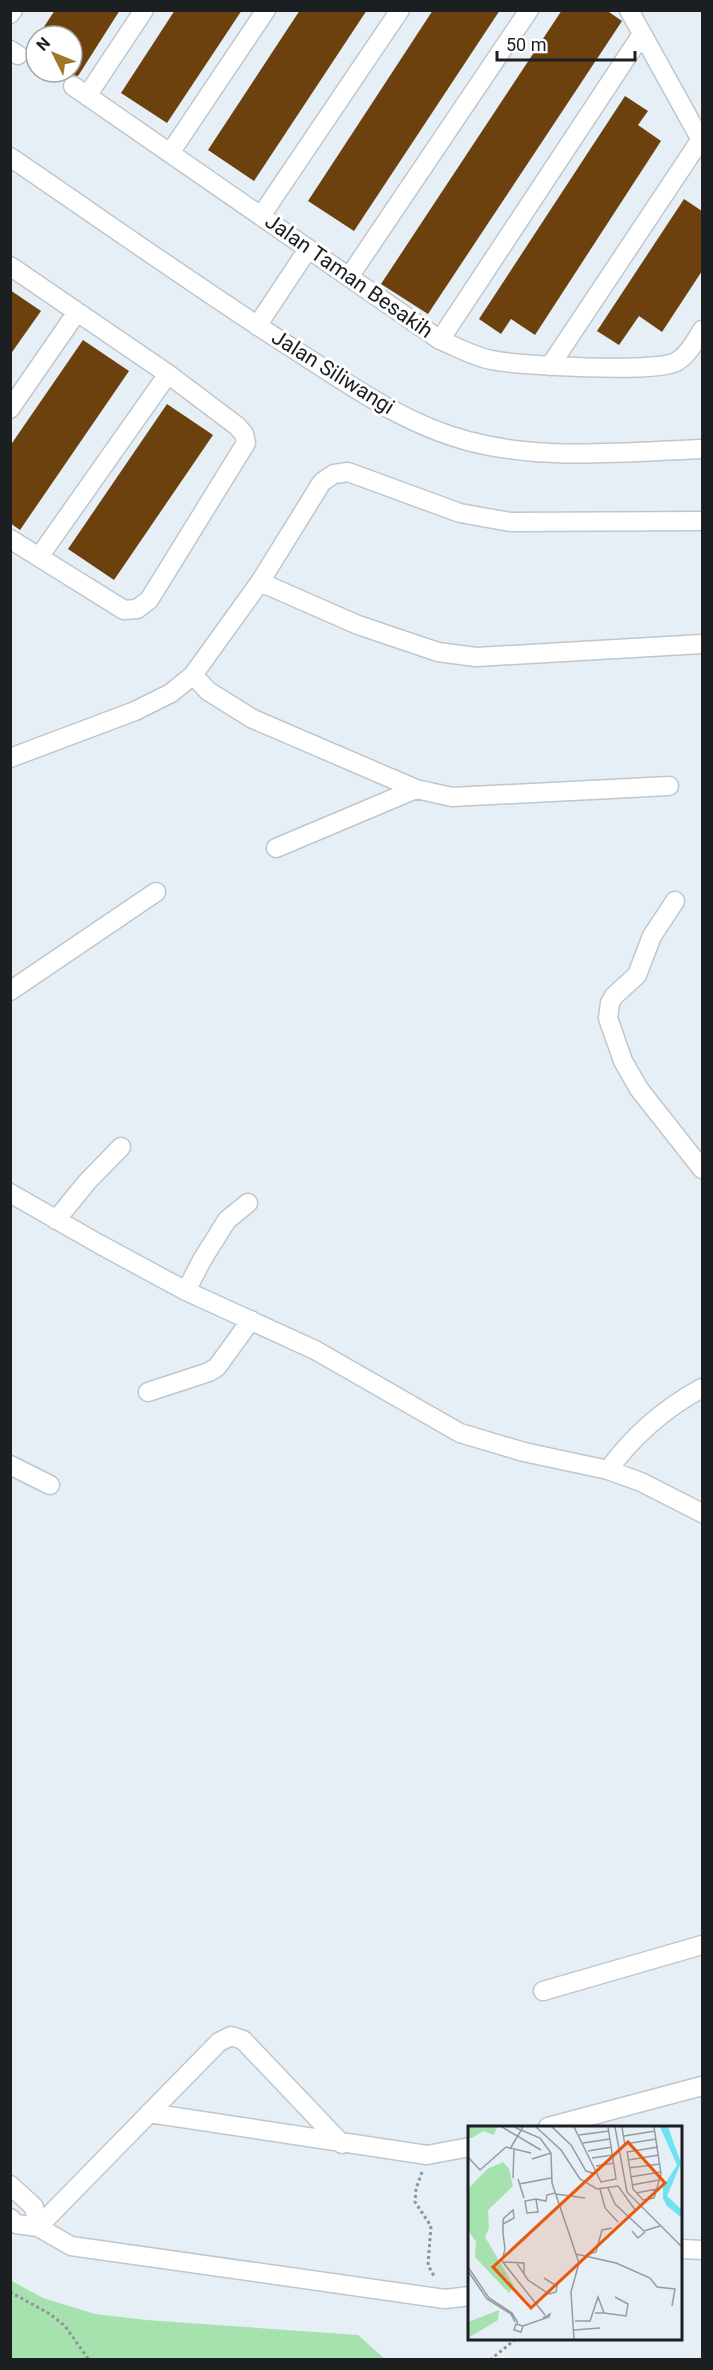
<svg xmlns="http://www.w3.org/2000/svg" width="713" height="2370" font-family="Roboto,sans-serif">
	<rect width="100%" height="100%" fill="#e6eef6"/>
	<path fill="#a5e2ae" d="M10 2280 43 2298 95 2314 146 2320 358 2335 385 2359H11Z"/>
	<path fill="#6c410e" d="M55 10H120L78 76 72 75V36H38Z
		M175 10H242L167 123 121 93Z
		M300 10H367L254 181 208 150Z
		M433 10H500L354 231 308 201Z
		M562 10H606L622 21 428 314 381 284Z
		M625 96 648 111 638 125 661 141 535 335 511 319 501 334 479 319Z
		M684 199 702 211V271L662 332 639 316 619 345 597 331Z
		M10 290 41 311 10 355Z
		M83 340 129 371 20 530 10 523V446Z
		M167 404 213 435 114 580 68 549Z"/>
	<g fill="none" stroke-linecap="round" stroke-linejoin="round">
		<g stroke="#bfc7ce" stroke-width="21">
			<path id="minor" d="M629 10 702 142
				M10 14 13 10
				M10 50 18 55
				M73 86 440 340C457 347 474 357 492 360 518 366 656 373 676 362 688 355 695 342 702 330
				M87 96 144 10
				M170 153 266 10
				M10 157C104 221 197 287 292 348 347 383 403 424 468 441 543 461 625 452 702 449
				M261 216 400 10
				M10 266 168 374 237 426 244 434 246 443 149 600 137 609 124 610 10 539
				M349 277 529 10
				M257 326 308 249
				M440 340 642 34
				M550 366 701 139
				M10 409 77 312
				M39 557 168 374
				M260 582 358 625 438 652 476 657 702 644
				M193 675 208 691 253 719 416 789 452 797 669 786
				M10 758 135 711 171 693 193 675 260 582 322 482 334 474 348 472 460 513 510 522 702 521
				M276 848 416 789
				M675 901 652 936 637 975 614 996 610 1003 608 1018 623 1061 639 1089 702 1169
				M10 991 156 892
				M10 1193 99 1244 186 1291 315 1350 460 1433 524 1452 608 1470 641 1482 702 1513
				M56 1220 87 1182 121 1147
				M186 1291 202 1260 227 1220 248 1203
				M148 1392 209 1372 217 1367 251 1320
				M10 1465 50 1485
				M608 1470C633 1436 665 1408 702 1388
				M543 1991 702 1945
				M149 2113 427 2155 470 2147
				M548 2127 702 2086
				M10 2185 34 2207 38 2227
				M10 2218 16 2224 38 2227 71 2246 445 2299 470 2296
				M38 2227 219 2042 231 2036 243 2040 342 2144
				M682 2249 702 2250"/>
		</g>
		<path stroke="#8f949a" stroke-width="3" stroke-dasharray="3 3" stroke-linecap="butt" d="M422 2172 416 2189 415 2202 431 2226 428 2265 435 2278
			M10 2292 50 2314 65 2326 89 2360
			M490 2360 517 2338"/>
		<use href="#minor" stroke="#fff" stroke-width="18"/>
	</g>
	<g text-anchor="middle" stroke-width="6" stroke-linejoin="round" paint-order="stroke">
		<g font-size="21" fill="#1c1f22" stroke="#fff">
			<text transform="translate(349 276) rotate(35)" y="7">Jalan Taman Besakih</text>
			<text transform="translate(333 372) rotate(32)" y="7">Jalan Siliwangi</text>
		</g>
	</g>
	<g transform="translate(468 2126)">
		<rect width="214" height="214" fill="#e6eef6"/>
		<path d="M0 1H29L26 9 15 5 4 12 0 11ZM35 36 41 43 45 60 20 84 21 102 17 111 46 160 41 167 7 131 8 116 0 104V63L19 43ZM31 184 30 194 0 212V196Z" fill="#a5e2ae"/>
		<path d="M192 1H200L213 37 199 70 214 84V92L199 80 195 72V61L209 39Z" fill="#6de2f0"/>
		<path fill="none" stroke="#959ba1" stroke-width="1.5" d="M34 1 73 24M46 1 72 12 83 27 84 57 111 137 103 166 106 214M68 1 93 24 112 53 129 63 150 60 168 85M84 1 103 19 118 45 125 47H122M106 1 133 56 148 53 140 1M147 1 159 66 215 122M154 1 157 20M111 9 141 5M156 10 187 5M115 17 142 13M157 18 188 13M42 23 55 1M120 25 144 21M159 25 165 63 175 74 186 72 193 48 186 1M159 26 190 21M0 31 12 44 38 21 63 27M124 32 145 29M64 33 83 27M160 34 191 29M128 40 146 37M161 42 192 38M162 51 193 46M45 52 46 23M50 53 56 72M51 58 83 52M164 59 191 54M140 62 147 78 176 105 192 100M132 63 137 82 150 96M168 67 189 63M88 68 117 72M68 73 70 86 59 87 57 75 68 73 78 75 79 69 87 67M35 98 46 92 45 84 36 92 35 95V107L37 123 34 135 77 189M164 105 170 112 177 106M108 128 148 137 182 152 189 161 207 163 204 180M118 129 128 126 134 104 144 102M35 136 56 137V147M48 136 60 154 81 168 88 166 89 160 76 152M0 141 21 172 44 187 50 197M0 145 19 173 43 188 47 196M136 187 158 190 160 178 147 171M107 195H122L130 171 136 187H127M55 200 53 206 46 204 48 198 55 200 81 191 82 188 75 192M106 204 132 202"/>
		<path fill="#e8590c" fill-opacity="0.15" stroke="#e8590c" stroke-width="3" d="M160 16 197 57 63 182 25 141Z"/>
		<rect width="214" height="214" fill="none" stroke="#1c1f22" stroke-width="3"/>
	</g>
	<rect width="713" height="2370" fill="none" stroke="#1c1f22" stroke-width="24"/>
	<g transform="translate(54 54) rotate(313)"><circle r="28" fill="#ffffff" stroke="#a4a5a7" stroke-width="1.5"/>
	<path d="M0-4.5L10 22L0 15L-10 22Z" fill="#a27828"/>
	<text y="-9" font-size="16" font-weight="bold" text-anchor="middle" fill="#1c1f22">N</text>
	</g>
	<path d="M497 51v9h138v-9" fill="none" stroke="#1c1f22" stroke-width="3"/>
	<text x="506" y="51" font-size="18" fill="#1c1f22" stroke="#ffffff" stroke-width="4.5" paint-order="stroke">50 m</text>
</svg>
